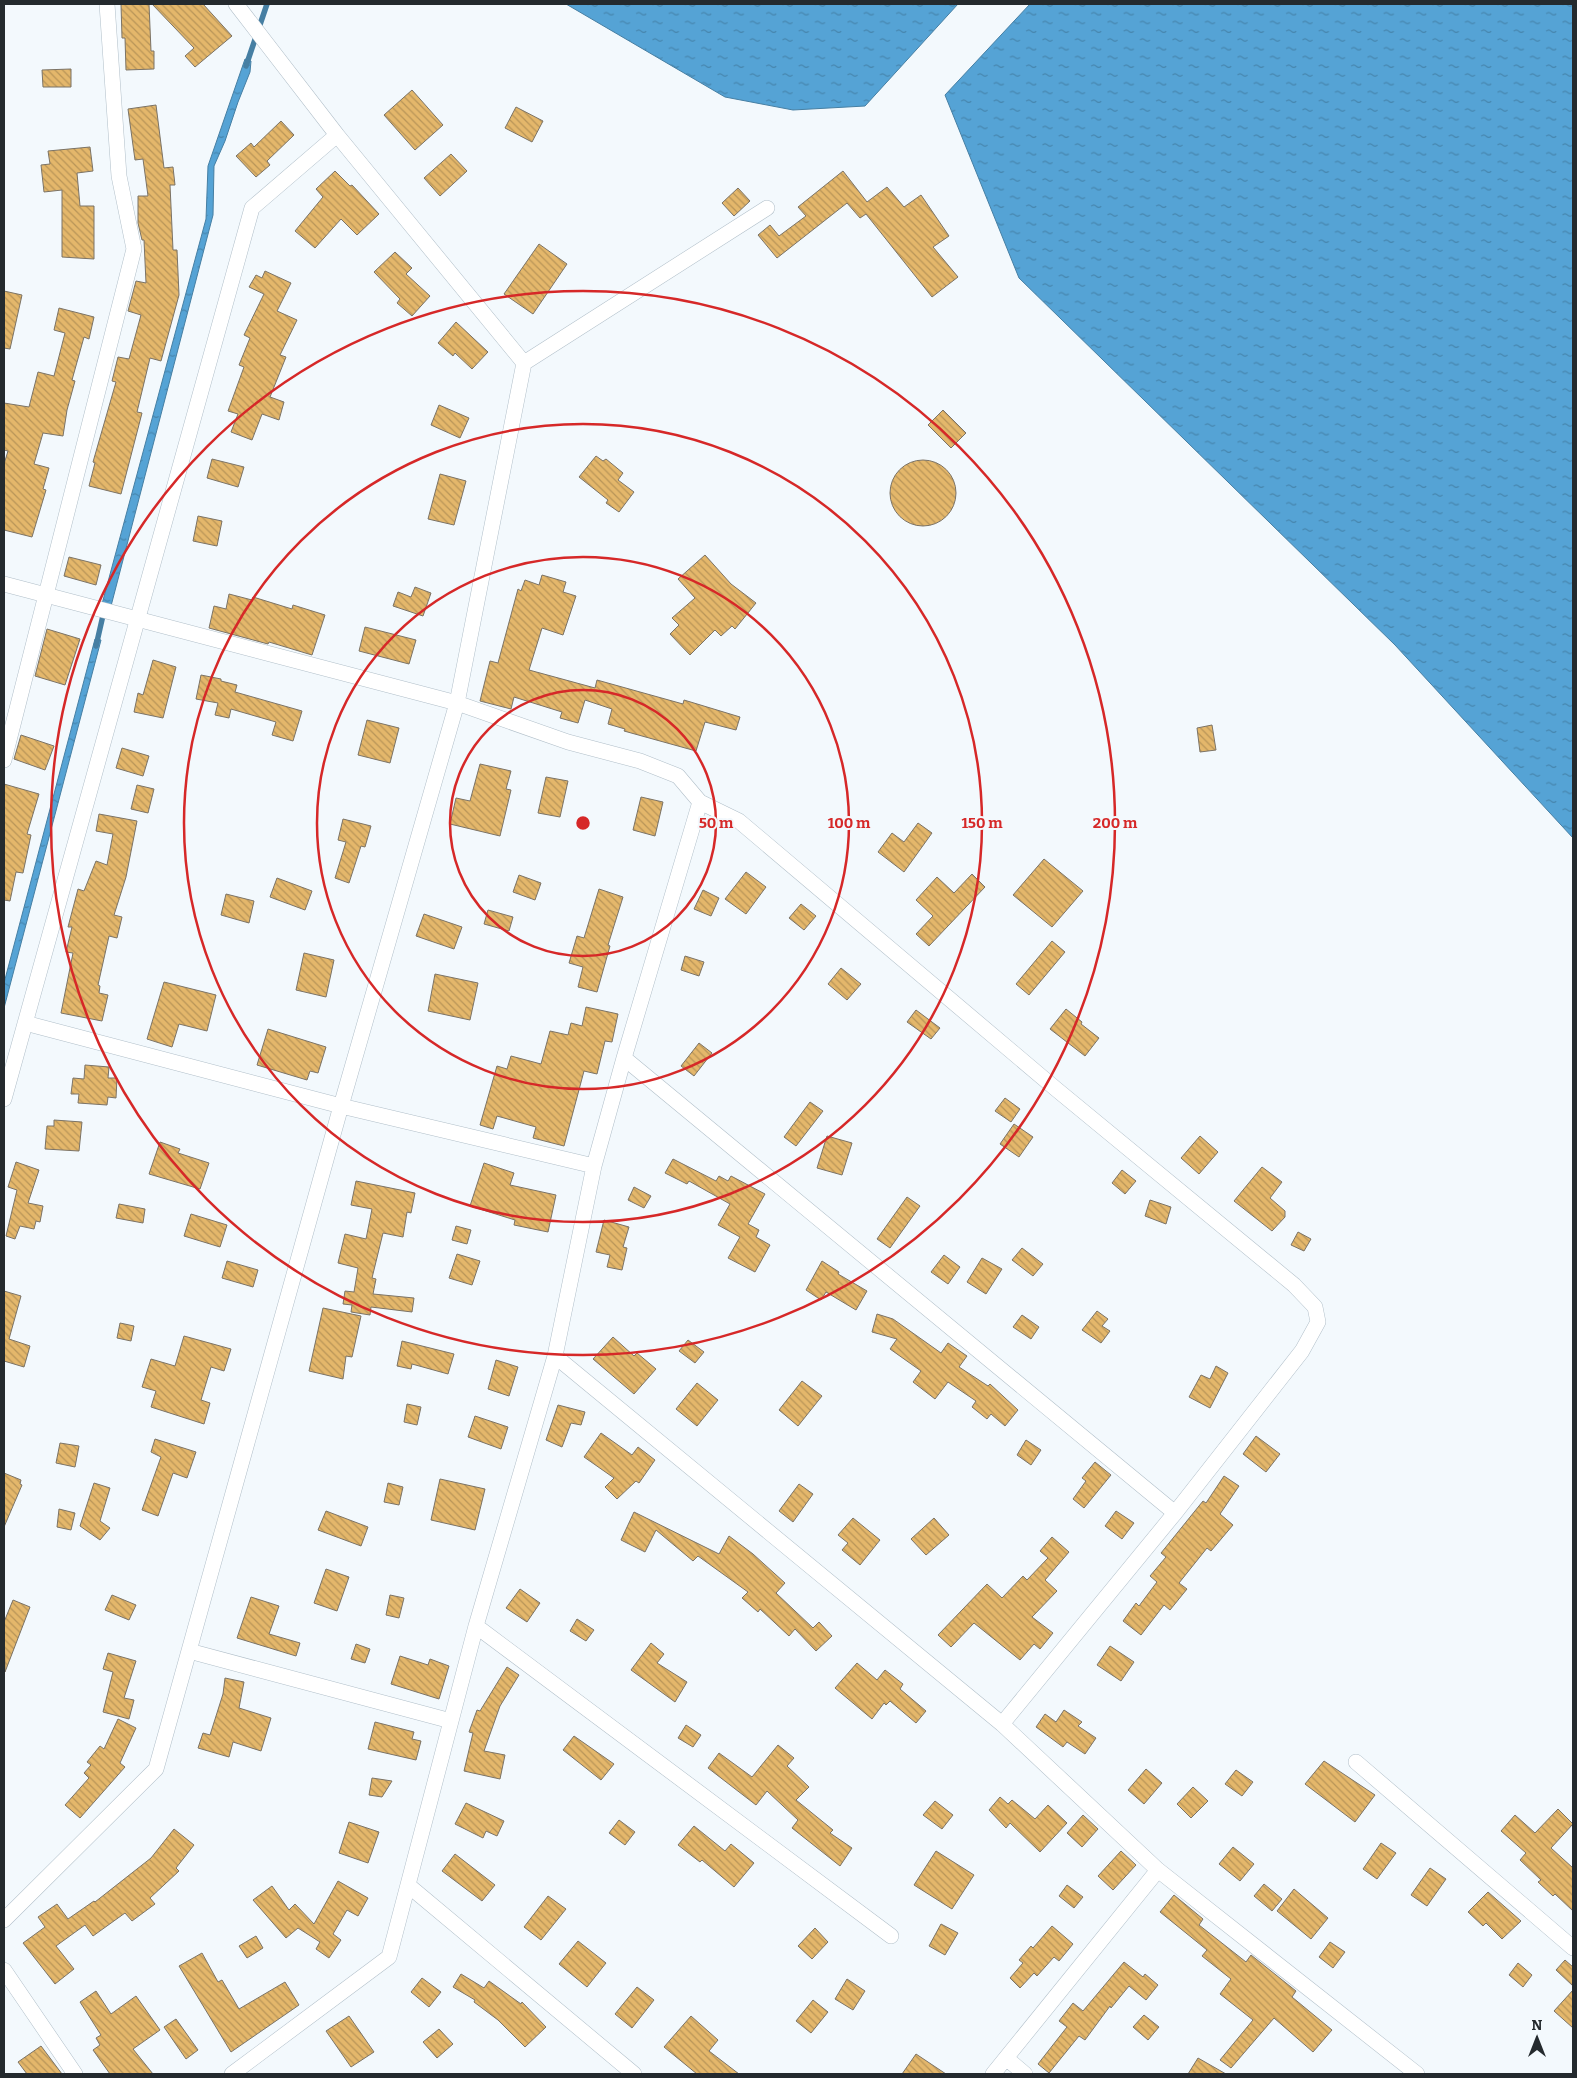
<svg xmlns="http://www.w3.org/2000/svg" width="1577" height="2078" font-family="Bitter,serif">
	<defs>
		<pattern id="water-ripples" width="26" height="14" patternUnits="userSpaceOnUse" patternTransform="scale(1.25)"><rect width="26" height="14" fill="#55a3d5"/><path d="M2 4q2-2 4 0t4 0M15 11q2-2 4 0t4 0" fill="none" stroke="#4685ad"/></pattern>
		<pattern id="building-back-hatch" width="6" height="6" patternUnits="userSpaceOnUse" patternTransform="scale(1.25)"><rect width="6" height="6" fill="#e4b76b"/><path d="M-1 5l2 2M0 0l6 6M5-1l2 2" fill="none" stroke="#b99558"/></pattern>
	</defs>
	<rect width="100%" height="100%" fill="#f3f9fd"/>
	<path fill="url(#water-ripples)" stroke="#467fa3" d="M566 4H958L865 106 793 110 725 97Z
		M1030 4H1573V838L1395 645 1019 278 945 95Z
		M245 59 251 61 250 72 238 102 225 141 214 166 213 215 111 606 102 604 206 219 208 166Z
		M95 639 101 640 4 1008V983Z"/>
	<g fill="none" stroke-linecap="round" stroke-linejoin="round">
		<path stroke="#467fa3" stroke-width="5.5" d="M246 66 267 4
			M96 646 104 611"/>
	</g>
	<path fill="url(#building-back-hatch)" stroke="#7b7366" d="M121 4H149L151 51H154V69L126 70 125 38H122Z
		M152 4H203L232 36 195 67 185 56 194 48Z
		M71 69V87H43L42 70Z
		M412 90 443 125 415 150 384 115Z
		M156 105 164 168 173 167 175 185H170L172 228 173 250H177L179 295 161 361 150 358 137 412 142 413 121 494 89 486 95 463 93 462 116 382 112 381 118 357 129 359 141 315 128 311 136 281 146 283 144 240H142L138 223V196H148L143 159 135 160 128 109Z
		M516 107 543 121 532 142 505 128Z
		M281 121 294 135 267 161 270 165 256 177 236 156 251 143 254 147Z
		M90 147 93 171 77 173 80 206H94V259L62 257V190L44 192 41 165 50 164 48 151Z
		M451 154 467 171 440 196 424 178Z
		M335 171 350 186 352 185 379 214 357 235 341 219 315 248 295 231 323 197 316 189Z
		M843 171 867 202 887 187 904 207 921 195 949 236 933 247 958 277 932 297 866 214 860 218 847 203 777 258 758 235 770 225 779 236 806 216 798 207Z
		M738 188 750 201 734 216 722 203Z
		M539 244 567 264 533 314 504 294Z
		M395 252 412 268 406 274 430 296 412 316 397 303 400 299 374 272Z
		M265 271 291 283 277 311 297 320 280 355 286 357 270 397 284 402 279 420 262 414 252 440 231 432 238 414 228 411 244 367 239 365 250 338 244 335 264 294 249 287 256 275 262 278Z
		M4 291 22 295 10 349 4 348Z
		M59 308 94 317 89 339 84 337 72 380 75 381 67 410 63 436 43 433 34 464 49 468 43 489 46 490 32 537 4 530V464L8 451 4 450V403L29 407 38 372 54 376 65 333 54 330Z
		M456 322 488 352 472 369 455 353 453 356 438 343Z
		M439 405 469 418 460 438 431 425Z
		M943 410 966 433 951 448 928 425Z
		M596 456 603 461 606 459 623 473 618 480 634 492 619 512 606 503 608 500 579 477Z
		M212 459 244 467 238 487 207 478Z
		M890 493a33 33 0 1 1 66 0a33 33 0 1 1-66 0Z
		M440 474 466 481 454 525 428 519Z
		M198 516 222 521 217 546 193 541Z
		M705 555 731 584 756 603 735 629 732 626 721 636 715 630 690 655 670 634 679 625 672 618 695 598 678 579Z
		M69 557 101 565 96 585 64 576Z
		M542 575 566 582 563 592 576 596 563 635 542 628 529 670 595 688 597 680 683 704 684 700 740 717 736 730 705 722 696 751 624 731 625 729 608 724 612 709 585 700 578 723 560 718 562 712 514 697 511 709 480 701 490 661 498 663 518 589 521 591 525 580 539 585Z
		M415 587 431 593 423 616 393 606 398 592 411 597Z
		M229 594 252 600 253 597 292 609 293 605 325 615 312 655 269 642 268 644 209 628 214 606 226 609Z
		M365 627 416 640 409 664 359 651Z
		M47 629 80 639 65 685 35 676Z
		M153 660 176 667 163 718 134 712 138 693 143 695Z
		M201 675 221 679V681L237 685 235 692 302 711 293 741 272 735 276 722 231 709 229 718 215 715 218 703 196 699Z
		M367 720 399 728 390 763 358 755Z
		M1212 725 1216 750 1200 752 1197 728Z
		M21 735 54 746 45 770 14 759Z
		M122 748 149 756 143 776 116 768Z
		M480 764 511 771 506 789 511 790 500 836 450 824 456 798 470 801Z
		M546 777 568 781 560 817 538 813Z
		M4 784 39 794 27 834 31 835 23 873 16 872 10 901 4 900Z
		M137 785 154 789 148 813 131 809Z
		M641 797 663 802 655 836 633 830Z
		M99 814 137 821 126 877 114 915 122 917 117 938 109 936 98 985 100 986 99 993 108 995 102 1021 61 1013 73 953 66 952 72 927H68L78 889 84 891 96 861 107 865 113 834 96 831Z
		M343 819 371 826 365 847 361 846 349 883 335 878 346 842 338 840Z
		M918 823 932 833 904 872 878 852 892 833 904 842Z
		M1044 859 1083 891 1052 927 1013 895Z
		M746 872 766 887 746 914 725 899Z
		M972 874 985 887 929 946 916 934 933 916 916 900 937 877 954 893Z
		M519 875 541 883 535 900 513 892Z
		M277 878 312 891 305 910 270 897Z
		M599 889 623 897 608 945 610 946 597 992 578 987 583 967 569 963 577 936 584 938Z
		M703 890 719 898 711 916 694 909Z
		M226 894 254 901 249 923 221 915Z
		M801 904 816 916 804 930 789 918Z
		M488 910 513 917 509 931 484 924Z
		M424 914 462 927 454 949 416 936Z
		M1052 941 1065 952 1029 995 1016 984Z
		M304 953 334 960 326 997 296 990Z
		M685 956 704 962 699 976 681 970Z
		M841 968 861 984 847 1000 828 984Z
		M435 974 478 983 470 1020 428 1011Z
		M164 982 216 995 207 1031 179 1024 172 1047 147 1039Z
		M586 1007 618 1014 612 1042 605 1041 597 1074 584 1071 564 1146 533 1138 536 1127 497 1116 493 1129 480 1125 497 1066 507 1069 511 1056 541 1064 550 1031 568 1035 571 1023 582 1026Z
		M1066 1009 1082 1022 1081 1024 1099 1038 1085 1056 1050 1029Z
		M916 1010 940 1028 931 1039 907 1022Z
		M268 1029 326 1047 318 1073 310 1071 307 1080 257 1065Z
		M699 1043 712 1053 694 1076 681 1066Z
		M85 1065 109 1067 108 1078H117L116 1098 108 1097 107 1105 78 1103 79 1094H71L73 1078 84 1079Z
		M1005 1098 1020 1109 1011 1122 995 1111Z
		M810 1102 823 1111 796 1146 784 1137Z
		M54 1120 82 1122 79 1151 45 1149 47 1126H54Z
		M1014 1124 1033 1137 1019 1157 1000 1144Z
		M827 1136 852 1143 842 1175 817 1168Z
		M1200 1136 1218 1152 1199 1174 1181 1158Z
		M160 1142 180 1149 178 1153 209 1163 200 1189 149 1174Z
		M673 1159 716 1181 719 1176 728 1181 731 1176 765 1194 748 1224 759 1230 756 1237 770 1245 755 1272 728 1258 740 1237 718 1225 730 1204 689 1181 687 1184 665 1173Z
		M16 1162 39 1170 28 1203 43 1206 40 1222 36 1221 34 1229 20 1226 15 1239 6 1236 17 1190 8 1187Z
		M484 1163 514 1173 510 1185 556 1195 548 1232 514 1225 515 1220 470 1206Z
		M1262 1167 1282 1182 1270 1198 1285 1211V1217L1272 1231 1234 1201Z
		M1122 1170 1136 1181 1125 1194 1112 1183Z
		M356 1181 415 1193 411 1213 407 1212 403 1237 383 1233 372 1278 376 1279 373 1294 414 1298 412 1312 371 1307 370 1315 351 1312 352 1305 343 1304 345 1291 354 1292 358 1268 338 1263 345 1234 366 1239 372 1209 351 1205Z
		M634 1187 651 1196 644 1208 628 1200Z
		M907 1197 920 1206 890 1248 877 1239Z
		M1150 1200 1171 1207 1166 1224 1145 1216Z
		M119 1204 145 1209 143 1223 116 1218Z
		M191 1214 227 1225 220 1247 184 1236Z
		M604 1220 629 1227 623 1247 627 1248 622 1270 607 1267 610 1255 596 1252Z
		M456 1226 471 1230 467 1244 452 1240Z
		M1298 1232 1311 1239 1304 1251 1291 1245Z
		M1022 1248 1043 1264 1033 1276 1012 1260Z
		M457 1254 480 1261 472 1285 449 1278Z
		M944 1255 960 1267 948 1284 931 1272Z
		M982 1258 1002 1269 986 1294 967 1282Z
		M227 1261 258 1270 253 1287 222 1278Z
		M822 1261 839 1272 838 1274 867 1291 856 1310 826 1292 821 1300 806 1290Z
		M4 1291 21 1296 9 1339 30 1346 24 1367 4 1361Z
		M323 1308 361 1316 352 1357 346 1356 343 1379 309 1371Z
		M1097 1311 1108 1319 1102 1326 1110 1331 1101 1343 1082 1330Z
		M877 1314 893 1319 941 1353 948 1343 967 1356 959 1367 988 1386 990 1384 1018 1410 1005 1426 991 1414 987 1419 972 1407 976 1401 948 1382 935 1399 913 1382 921 1371 890 1349 897 1339 872 1332Z
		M1022 1315 1039 1327 1031 1339 1013 1327Z
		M120 1323 134 1326 131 1341 117 1338Z
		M184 1336 231 1349 224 1371 211 1367 201 1400 210 1403 204 1424 151 1407 156 1391 142 1387 151 1359 175 1366Z
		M613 1337 634 1356 637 1353 656 1369 634 1394 593 1359Z
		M688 1340 704 1352 695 1363 679 1351Z
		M402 1341 454 1354 448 1374 412 1364 411 1369 397 1366Z
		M496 1360 518 1367 509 1396 488 1389Z
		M1216 1366 1228 1373 1210 1408 1189 1397 1201 1375 1210 1379Z
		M802 1381 822 1396 798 1426 779 1410Z
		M697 1383 718 1400 697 1426 676 1409Z
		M407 1404 421 1407 417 1425 404 1422Z
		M558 1405 585 1412 581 1425 571 1423 562 1447 546 1440Z
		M475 1416 508 1427 501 1449 468 1437Z
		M601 1433 632 1455 638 1447 655 1460 639 1483 636 1481 617 1499 605 1487 614 1478 584 1457Z
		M1256 1436 1280 1454 1266 1472 1243 1454Z
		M155 1439 196 1452 187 1478 173 1473 158 1516 142 1510 161 1457 151 1452Z
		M1026 1440 1041 1450 1031 1465 1017 1455Z
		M60 1443 79 1446 75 1467 56 1463Z
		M1095 1462 1111 1475 1084 1508 1073 1499 1086 1481 1082 1478Z
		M4 1473 21 1480 20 1484 22 1485 4 1527Z
		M1224 1476 1239 1486 1220 1514 1233 1525 1211 1551 1207 1548 1179 1583 1187 1589 1170 1610 1164 1605 1141 1635 1123 1621 1136 1603 1139 1606 1157 1582 1150 1576 1166 1557 1161 1553 1203 1501 1206 1503Z
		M440 1479 485 1489 475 1530 431 1520Z
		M94 1483 110 1488 100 1521 110 1528 100 1540 80 1526Z
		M388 1483 403 1487 399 1505 384 1502Z
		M799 1484 813 1494 793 1522 779 1511Z
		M59 1509 75 1513 71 1530 57 1527Z
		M326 1511 368 1527 361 1546 318 1530Z
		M1116 1511 1134 1523 1122 1539 1105 1526Z
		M634 1512 719 1554 729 1536 753 1554 785 1583 776 1593 813 1628 819 1622 832 1636 816 1651 795 1629 789 1636 760 1609 758 1612 742 1598 748 1592 698 1556 693 1561 656 1530 645 1552 621 1540Z
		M853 1518 880 1540 860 1565 842 1550 848 1543 838 1535Z
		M934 1518 949 1535 926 1555 911 1539Z
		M1052 1537 1069 1552 1045 1580 1057 1591 1032 1617 1053 1633 1040 1649 1034 1644 1020 1660 974 1623 951 1647 938 1635 987 1584 1002 1598 1023 1576 1027 1580 1048 1558 1040 1551Z
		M326 1569 349 1577 337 1611 314 1603Z
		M520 1589 540 1603 527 1622 506 1608Z
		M112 1595 136 1605 129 1620 105 1610Z
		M390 1595 404 1598 399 1618 386 1615Z
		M251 1597 279 1606 269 1634 300 1643 296 1656 237 1638Z
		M13 1600 30 1607 5 1672 4 1622Z
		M577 1619 594 1630 586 1641 570 1631Z
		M651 1643 664 1654 657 1663 687 1682 675 1702 631 1670Z
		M356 1644 370 1649 365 1663 351 1659Z
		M1110 1646 1134 1662 1121 1681 1097 1665Z
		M108 1653 136 1661 124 1698 134 1700 129 1719 103 1712 113 1672 103 1669Z
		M400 1656 428 1665 430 1659 449 1666 439 1699 391 1684Z
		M857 1663 877 1680 885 1670 903 1684 900 1689 926 1711 916 1723 890 1701 886 1705 884 1703 872 1719 835 1688Z
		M507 1667 519 1675 500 1706 484 1751 505 1755 500 1779 464 1771 473 1733 469 1732 477 1710 480 1711Z
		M225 1678 244 1682 239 1708 271 1718 261 1751 233 1742 229 1757 198 1748 203 1733 210 1735 223 1694Z
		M1064 1710 1082 1722 1078 1726 1096 1738 1085 1754 1067 1742 1063 1747 1036 1727 1045 1714 1056 1722Z
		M118 1719 136 1728 120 1763 125 1767 80 1818 65 1805 89 1778 84 1773 91 1765 87 1762 100 1746 104 1749Z
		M375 1722 414 1732 412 1739 421 1741 416 1760 368 1749Z
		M686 1725 701 1735 693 1747 678 1738Z
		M574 1736 614 1764 601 1780 563 1750Z
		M778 1745 794 1758 787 1766 809 1787 796 1800 833 1830 830 1833 852 1848 840 1866 792 1828 798 1820 767 1791 756 1805 708 1768 719 1753 752 1777Z
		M1324 1761 1375 1795 1355 1822 1305 1784Z
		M1146 1769 1162 1783 1144 1804 1128 1790Z
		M1236 1770 1253 1782 1242 1796 1225 1784Z
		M372 1778 392 1781 382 1797 369 1795Z
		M1193 1787 1208 1801 1191 1818 1177 1804Z
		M1000 1797 1008 1804 1012 1800 1035 1819 1048 1805 1067 1823 1040 1852 1010 1823 1006 1828 989 1810Z
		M935 1801 953 1815 942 1829 923 1815Z
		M466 1803 504 1821 497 1836 486 1831 483 1838 455 1824Z
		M1558 1809 1573 1824 1551 1848 1573 1868V1911L1555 1894 1553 1896 1538 1882 1541 1880 1520 1860 1526 1853 1501 1831 1515 1815 1535 1833Z
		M1083 1815 1098 1829 1082 1847 1067 1833Z
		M619 1820 635 1832 625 1845 609 1833Z
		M349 1822 379 1832 368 1863 339 1853Z
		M694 1826 725 1851 731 1844 754 1863 734 1887 702 1860 700 1862 678 1845Z
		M174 1829 194 1845 176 1868 179 1871 150 1898 155 1904 132 1921 125 1913 93 1936 85 1925 56 1946 74 1969 55 1984 23 1943 45 1927 38 1917 57 1904 68 1919 94 1901 95 1902 151 1858Z
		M1381 1843 1396 1853 1377 1879 1363 1869Z
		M1233 1847 1254 1864 1240 1881 1219 1864Z
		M936 1851 974 1875 952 1909 914 1885Z
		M1121 1851 1136 1865 1113 1890 1098 1876Z
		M455 1854 495 1885 482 1901 442 1871Z
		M1430 1868 1446 1879 1427 1906 1411 1895Z
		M338 1881 368 1898 358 1916 347 1910 333 1934 341 1940 329 1958 316 1949 320 1942 298 1928 286 1938 253 1900 272 1886 289 1910 295 1904 314 1924Z
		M1264 1884 1282 1899 1272 1911 1254 1896Z
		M1067 1885 1083 1897 1074 1908 1059 1896Z
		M1294 1889 1328 1918 1311 1939 1277 1911Z
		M1488 1892 1521 1921 1502 1939 1486 1923 1483 1926 1468 1912Z
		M1174 1895 1203 1919 1199 1925 1246 1962 1251 1955 1296 1991 1292 1997 1332 2030 1313 2052 1274 2018 1231 2068 1220 2060 1253 2020 1220 1994 1231 1979 1202 1956 1207 1950 1160 1912Z
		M548 1896 566 1909 541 1940 524 1927Z
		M941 1924 958 1933 945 1955 929 1946Z
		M1052 1926 1073 1944 1059 1961 1054 1957 1037 1976 1034 1973 1020 1988 1010 1978 1023 1963 1019 1960 1031 1946 1033 1948Z
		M815 1928 828 1942 812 1959 798 1946Z
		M256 1936 263 1948 247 1958 239 1946Z
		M578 1941 606 1963 587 1987 559 1964Z
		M1330 1942 1345 1952 1333 1968 1319 1957Z
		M202 1953 218 1982 222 1980 239 2009 285 1982 299 2005 231 2052 179 1966Z
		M1565 1960 1573 1967V1986L1556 1970Z
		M1124 1962 1143 1977 1145 1974 1158 1985 1146 2000 1129 1986 1111 2008 1110 2006 1085 2040 1079 2036 1049 2073 1038 2064 1067 2027 1059 2021 1073 2003 1083 2011Z
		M1518 1963 1532 1975 1523 1987 1509 1975Z
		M461 1974 484 1988 489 1981 521 2004 522 2002 546 2027 525 2047 498 2020 474 2002 475 2000 453 1987Z
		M422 1978 441 1992 429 2007 411 1992Z
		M847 1979 865 1991 853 2010 835 1999Z
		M637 1987 654 2000 632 2028 615 2014Z
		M1573 1990V2028L1554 2011Z
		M96 1991 111 2014 136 1996 160 2030 133 2049 153 2074H110L93 2050 100 2045 96 2038 101 2035 80 2002Z
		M813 2000 828 2012 811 2033 796 2021Z
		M1144 2015 1159 2027 1148 2040 1133 2027Z
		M349 2016 374 2052 351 2067 326 2031Z
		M691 2016 718 2040 709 2051 739 2074H697L664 2047Z
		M176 2019 198 2050 186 2059 164 2027Z
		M439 2029 453 2044 437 2058 423 2042Z
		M41 2046 62 2074H27L18 2062Z
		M916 2054 946 2074H902Z
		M1198 2058 1226 2074H1188Z"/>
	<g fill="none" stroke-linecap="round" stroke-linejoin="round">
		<g stroke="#b1bfc9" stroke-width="16">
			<path id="minor" d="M236 4 337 135 524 363
				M4 584 457 703 568 742 640 761 678 776 700 802 739 821 1056 1089 1294 1285 1315 1307 1318 1322 1302 1351 1175 1513 1002 1724
				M4 760 134 249 119 176 107 4
				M25 1023 341 1106 594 1166
				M624 1058 1175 1513
				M4 1099 252 208 337 135
				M555 1356 1002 1724 1158 1870 1417 2074
				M476 1626 891 1936
				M189 1651 451 1721
				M1356 1762 1573 1948
				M409 1886 634 2074
				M4 1920 156 1769 341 1106 457 703 524 363 767 208
				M4 1970 75 2074
				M1006 2058 1025 2074
				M232 2074 389 1957 476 1626 555 1356 594 1166 624 1058 700 802
				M993 2074 1158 1870"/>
		</g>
		<use href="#minor" stroke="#fff" stroke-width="15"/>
	</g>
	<g fill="none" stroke="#d62828" stroke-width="2.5">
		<circle cx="583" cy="823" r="133"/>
		<circle cx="583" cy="823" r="266"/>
		<circle cx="583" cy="823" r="399"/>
		<circle cx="583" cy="823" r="532"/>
	</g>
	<circle cx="583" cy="823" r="8" fill="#d62828" stroke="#f3f9fd" stroke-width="2.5"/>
	<g font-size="15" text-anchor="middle" font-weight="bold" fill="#d62828" stroke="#f3f9fd" stroke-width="4" stroke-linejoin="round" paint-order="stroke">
		<text x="716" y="828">50 m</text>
		<text x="849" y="828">100 m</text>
		<text x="982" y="828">150 m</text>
		<text x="1115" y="828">200 m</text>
	</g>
	<rect width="1577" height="2078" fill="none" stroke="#242a2e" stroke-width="10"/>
	<g transform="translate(1537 2038)" stroke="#f3f9fd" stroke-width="4" paint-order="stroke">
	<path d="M0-4L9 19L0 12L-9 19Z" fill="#242a2e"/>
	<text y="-8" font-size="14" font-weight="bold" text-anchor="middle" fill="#242a2e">N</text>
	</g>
</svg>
